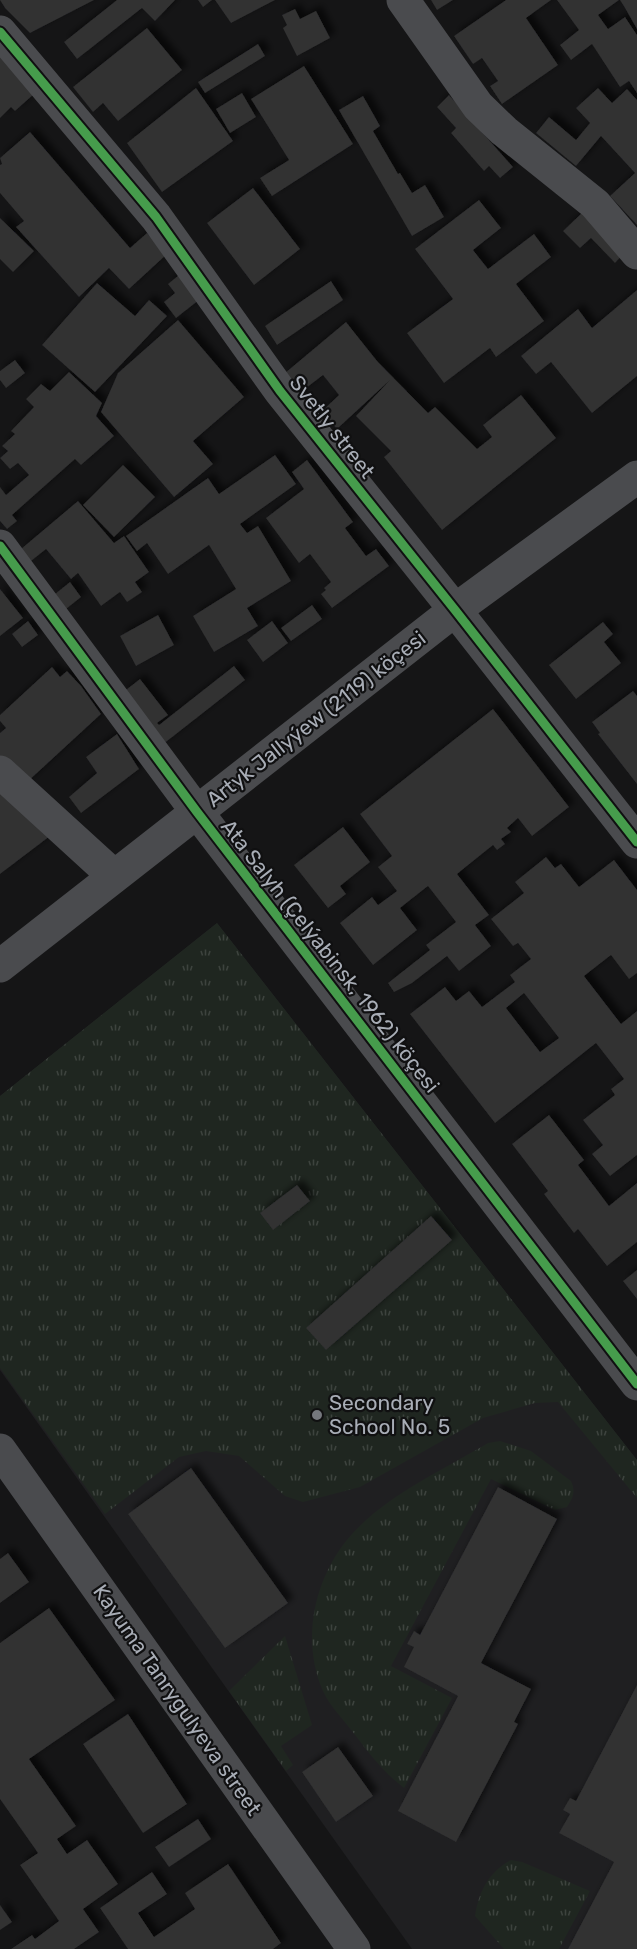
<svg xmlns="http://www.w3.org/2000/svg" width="637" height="1949" font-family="Rubik,sans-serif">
	<defs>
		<pattern id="grass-tufts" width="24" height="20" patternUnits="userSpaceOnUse" patternTransform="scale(1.5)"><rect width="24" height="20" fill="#1f2620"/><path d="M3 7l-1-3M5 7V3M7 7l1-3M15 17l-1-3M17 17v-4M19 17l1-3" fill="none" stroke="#3d433e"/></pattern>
		<filter id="shadow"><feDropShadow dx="5.5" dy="-5.5" stdDeviation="3" flood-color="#0009"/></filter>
	</defs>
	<rect width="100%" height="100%" fill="#151516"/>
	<path fill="#1f1f21" d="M217 923 637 1460V1949H412L0 1370V1096Z"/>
	<path fill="url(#grass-tufts)" d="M217 923 637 1460V1498L558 1402 535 1403 483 1418 360 1487 303 1502 285 1496 239 1456 206 1451 179 1457 105 1514 0 1368V1096Z
		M500 1441 531 1451 571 1481C576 1492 573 1498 567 1507L555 1510 491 1479 391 1666 452 1698 404 1788C383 1772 368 1752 352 1731 343 1719 329 1705 323 1691 300 1639 315 1575 352 1534 387 1495 443 1470 488 1443Z
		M285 1636 312 1725 281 1746 293 1765 286 1771 229 1691Z
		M511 1860 522 1862 590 1891 559 1949H504L475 1916C479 1891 489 1872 511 1860Z"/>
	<path fill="#303031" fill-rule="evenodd" filter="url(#shadow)" d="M0 0H94L30 33 5 8Z
		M117 0H175L155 21 142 8 77 59 64 42Z
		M198 0H212L203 7Z
		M215 0H275L231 23Z
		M431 0H453L437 10Z
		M506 0H551L526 18 558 65 502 104 490 86 498 81 482 58 473 64 454 36Z
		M557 0H619L598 15 608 29 625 17 637 35V93L629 81 620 87 592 44 571 60 560 45 579 30Z
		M620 0H637V29L625 8Z
		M295 9 300 19 316 11 330 38 297 56 283 28 287 25 282 15Z
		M147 28 182 70 118 121 103 103 93 112 73 87Z
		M258 44 265 56 205 93 198 82Z
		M0 55 34 94 15 111 11 107 0 118Z
		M304 66 353 144 272 196 260 178 289 160 251 99Z
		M196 88 233 141 162 192 127 143Z
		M598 88 612 103 627 89 637 100V225L610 196 635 173 601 136 576 166 536 133 549 117 576 140 590 123 576 108Z
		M242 93 256 117 230 133 216 109Z
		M449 95 513 167 500 178 489 166 484 171 451 133 456 128 437 107Z
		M363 96 380 126 373 131 398 174 400 173 412 193 425 185 444 217 412 236 339 110Z
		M30 132 130 248 147 233 167 254 129 289 109 268 79 297 16 227 24 221 0 193V165L2 164 0 158Z
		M253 188 300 249 254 285 207 223Z
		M479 200 501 228 473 250 488 269 534 234 551 257 516 284 544 321 496 357 490 348 444 383 407 333 453 299 415 249Z
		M584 211 625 252 615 263 591 238 580 248 563 231Z
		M0 218 34 251 13 272 0 259Z
		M179 275 199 300 176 318 164 302 175 293 168 284Z
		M331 281 343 300 277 345 265 326Z
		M97 283 135 316 149 300 167 316 95 392 42 345Z
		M637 290V376L592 413 551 362 536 374 521 356 578 309 592 328Z
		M178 320 244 397 193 441 213 464 174 497 101 412 118 373Z
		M346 322 377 361 428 413 435 407 477 449 492 437 483 425 521 395 556 438 442 530 384 457 391 451 356 416 390 380 337 429 321 412 339 395 323 375 301 392 285 373Z
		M15 360 25 373 6 388 0 380V371Z
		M69 372 102 403 96 416 114 436 81 465 75 459 12 515 17 521 7 529 0 521V487L6 495 29 475 18 463 10 469 0 458 8 451 2 446 15 434 11 431 34 407 26 399 41 384 50 391Z
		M275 455 296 484 240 524 247 533 258 526 291 581 247 608 258 626 214 652 193 616 236 589 209 545 168 574 147 543 137 551 126 536 208 478 219 494Z
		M307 460 353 522 345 528 366 556 376 549 389 566 332 608 321 594 326 590 324 588 331 582 310 554 299 563 266 518 304 489 292 472Z
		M123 465 155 497 114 537 83 505Z
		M78 501 114 543 124 536 149 572 135 582 142 592 127 602 120 592 101 606 78 573 71 579 46 549 31 561 21 549Z
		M70 582 81 597 66 609 55 594Z
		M0 589 23 618 0 636Z
		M312 605 322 619 291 641 281 628Z
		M158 615 174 645 136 666 120 636Z
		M28 621 38 635 22 647 12 634Z
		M272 621 288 643 263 662 247 640Z
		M603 622 613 634 604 642 621 663 576 699 549 665Z
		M234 666 245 680 162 745 122 693 140 679 168 715 157 723 159 725Z
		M52 667 60 677 67 671 81 686 101 714 25 784 0 763V733L6 728 0 721V715Z
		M633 691 637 696V784L598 734 600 733 592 722Z
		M493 709 569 807 532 836 518 818 507 828 511 832 501 839 505 844 497 850 493 845 457 874 489 915 475 925 491 946 459 971 447 956 412 983 394 992 388 983 430 950 426 945 456 922 428 886 400 908 417 930 373 965 340 923 372 897 378 905 397 891 378 867 392 856 360 814Z
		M117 734 139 769 81 813 69 797 97 773 86 757Z
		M0 783 54 833 0 874Z
		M343 827 370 862 340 886 346 894 328 908 294 865Z
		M546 857 555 868 561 864 579 887 614 860 637 890V973L629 979 611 955 584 976 621 1024 637 1011V1155L610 1176 592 1154 603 1145 583 1120 615 1095 611 1089 624 1079 596 1043 495 1123 410 1014 445 987 456 1001 469 991 482 1007 515 982 510 975 531 959 518 943 513 946 491 919 524 893 515 882ZM524 993 559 1038 540 1052 506 1008Z
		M549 1115 584 1160 578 1165 609 1206 637 1183V1242L607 1266 578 1229 574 1233 544 1194 548 1191 512 1144Z
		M297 1185 310 1201 273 1230 260 1213Z
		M431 1216 452 1240 326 1350 306 1328Z
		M637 1270V1299L623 1281Z
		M191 1468 288 1603 225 1648 128 1514Z
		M498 1487 557 1519 481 1663 531 1689 514 1722 518 1724 456 1842 398 1811 458 1696 404 1667 414 1647 407 1644 414 1631 420 1635Z
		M8 1553 29 1582 0 1603V1559Z
		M49 1608 115 1700 29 1759 76 1826 57 1839 67 1854 87 1840 118 1884 83 1909 99 1932 74 1949H11L32 1935 35 1939 59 1921 20 1865 38 1853 0 1799V1643Z
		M637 1685V1949H568L614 1862 559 1833 570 1814 563 1810 570 1798 576 1801Z
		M128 1714 187 1804 143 1833 83 1744Z
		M338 1747 373 1796 336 1822 302 1772Z
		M198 1819 211 1839 169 1867 155 1847Z
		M228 1864 281 1943 273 1949H128L100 1908 152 1872 167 1894 138 1913 154 1937 195 1909 185 1893Z
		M0 1905 12 1922 0 1930Z"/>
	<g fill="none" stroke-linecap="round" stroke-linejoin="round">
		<path stroke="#4a4b4e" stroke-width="33" d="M403 0 478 106 504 131 595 204 637 253
			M0 32 156 217 280 391 455 610 637 842
			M0 546 197 812 637 1384
			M0 772 114 876
			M0 966 455 610 637 477
			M0 1450 354 1949"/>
		<g stroke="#101011" stroke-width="13">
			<path id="cycleway" d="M0 32 156 217 280 391 455 610 637 842
				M0 546 197 812 637 1384"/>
		</g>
		<use href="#cycleway" stroke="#469c4c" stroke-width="9"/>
	</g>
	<circle fill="#75787e" stroke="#101011" stroke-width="2" cx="317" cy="1415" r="6"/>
	<g text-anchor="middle" stroke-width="4.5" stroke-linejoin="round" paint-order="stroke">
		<g font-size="21" fill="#a8adb6" stroke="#101011">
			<text transform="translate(332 427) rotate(52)" y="7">Svetly street</text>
			<text transform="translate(316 719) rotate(-38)" y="7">Artyk Jallyýew (2119) köçesi</text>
			<text transform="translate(330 956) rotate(52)" y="7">Ata Salyh (Çelýabinsk, 1962) köçesi</text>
			<text transform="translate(177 1700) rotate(55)" y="7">Kayuma Tanrygulyeva street</text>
		</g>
		<g font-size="21" fill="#a8adb6" stroke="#101011" text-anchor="start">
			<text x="329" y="1410">Secondary<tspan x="329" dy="24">School No. 5</tspan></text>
		</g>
	</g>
</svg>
